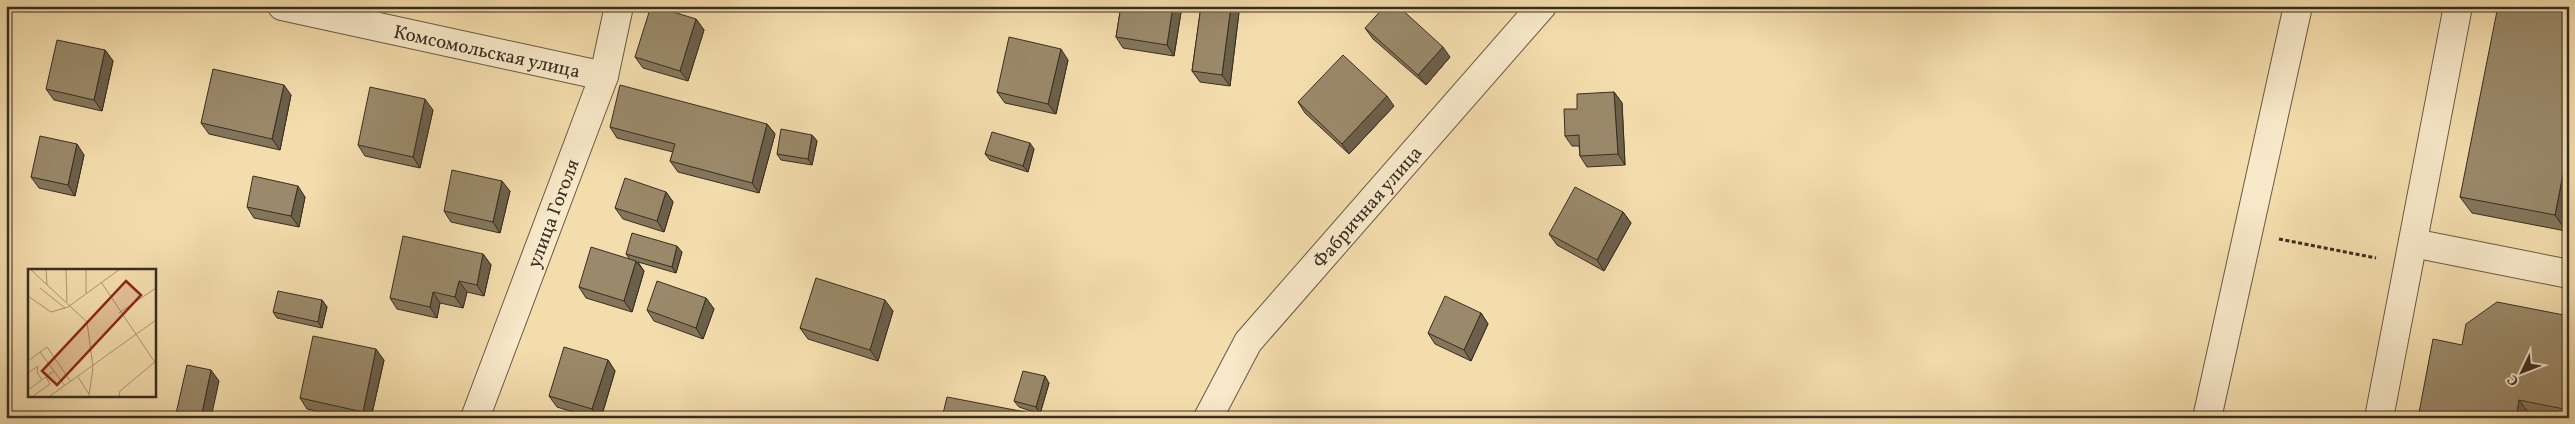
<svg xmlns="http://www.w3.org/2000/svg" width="2575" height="424" font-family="Vollkorn,serif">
	<rect width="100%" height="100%" fill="#f4ddad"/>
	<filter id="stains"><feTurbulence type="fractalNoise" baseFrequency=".004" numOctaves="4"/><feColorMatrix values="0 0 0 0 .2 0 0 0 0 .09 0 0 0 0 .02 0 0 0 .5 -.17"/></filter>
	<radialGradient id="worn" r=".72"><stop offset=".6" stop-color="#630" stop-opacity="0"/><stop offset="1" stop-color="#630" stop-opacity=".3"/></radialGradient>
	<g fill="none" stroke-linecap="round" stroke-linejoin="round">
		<g stroke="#675a44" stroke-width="30">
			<g id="minor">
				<path id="s1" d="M282 6 604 76"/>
				<path d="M2413 243 2569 274"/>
				<path id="s2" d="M475 418 604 76 619 6"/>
				<path id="s3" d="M1208 418 1248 342 1542 6"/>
				<path d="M2207 418 2298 6"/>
				<path d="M2379 418 2458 6"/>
			</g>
		</g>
		<path stroke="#382e21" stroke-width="3" stroke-dasharray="4 2.5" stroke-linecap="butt" d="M2279 239 2376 258"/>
		<use href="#minor" stroke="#f8e9ca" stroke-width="28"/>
	</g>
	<path fill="#84765b" stroke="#382e21" d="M721 6H740L739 11Z
		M1121 6H1182L1174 56 1123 48 1116 37Z
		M1201 6H1236L1239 12 1230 86 1200 82 1192 71Z
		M2569 6V218L2566 231 2472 213 2460 197Z
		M696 19 704 30 688 81 643 68 635 57Z
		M1365 28 1450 57 1426 85 1373 39Z
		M105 50 113 61 102 111 54 100 46 89Z
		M1068 60 1056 114 1005 103 997 92Z
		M1614 92 1622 103 1625 165 1587 167 1580 156 1579 146H1572L1565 136 1577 109Z
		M291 95 280 150 209 134 201 123Z
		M1298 102 1394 106 1349 154 1305 113Z
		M433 110 420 168 365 156 358 145Z
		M767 124 775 134 759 193 678 172 670 161 673 152 617 138 610 127Z
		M812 135 817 141 812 165 781 160 777 154Z
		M1034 149 1028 172 990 160 985 154Z
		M84 155 75 196 39 188 31 177Z
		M510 191 500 233 451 222 444 211Z
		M666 192 673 202 664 232 623 219 615 208Z
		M305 197 299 227 254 218 247 207Z
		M1623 212 1631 223 1604 271 1557 245 1549 234Z
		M682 252 676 273 638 262 644 271 632 312 586 298 579 287 629 258 626 254Z
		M483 254 491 265 484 296 467 292 463 308 440 303 437 318 397 309 390 298Z
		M706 298 714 309 703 339 654 321 647 310Z
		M322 300 327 307 322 328 277 318 273 312Z
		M893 311 878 361 808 339 800 328Z
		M1481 313 1488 324 1471 361 1435 344 1428 333Z
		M2569 316V418H2537L2531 416 2530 418H2418L2462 345Z
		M384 360 371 418H347L307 409 300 398Z
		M608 360 615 371 601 418H592L557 407 549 396Z
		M1049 383 1040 414 1019 407 1014 401Z"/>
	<path fill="#6c604a" stroke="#382e21" d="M736 6H740L739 11Z
		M1173 6H1182L1174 56 1167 45Z
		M1231 6H1236L1239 12 1230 86 1222 75Z
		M696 19 704 30 688 81 680 71Z
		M1443 47 1450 57 1426 85 1418 75Z
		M1061 49 1068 60 1056 114 1048 104Z
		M105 50 113 61 102 111 94 100Z
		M284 85 291 95 280 150 272 139Z
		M1614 92 1622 103 1625 165 1618 154Z
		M1387 96 1394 106 1349 154 1342 144Z
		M425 99 433 110 420 168 413 157Z
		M767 124 775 134 759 193 752 183Z
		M812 135 817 141 812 165 808 159Z
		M1030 143 1034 149 1028 172 1023 166Z
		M77 144 84 155 75 196 68 185Z
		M2569 144V218L2566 231 2555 215Z
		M502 181 510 191 500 233 493 222Z
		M298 186 305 197 299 227 291 216Z
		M666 192 673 202 664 232 657 221Z
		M1623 212 1631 223 1604 271 1597 260Z
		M677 246 682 252 676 273 672 267Z
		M483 254 491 265 484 296 477 285Z
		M636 261 644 271 632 312 624 301Z
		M459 281 467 292 463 308 455 297Z
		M433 292 440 303 437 318 430 307Z
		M706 298 714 309 703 339 696 328Z
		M322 300 327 307 322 328 318 322Z
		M885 300 893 311 878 361 870 350Z
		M1481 313 1488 324 1471 361 1464 350Z
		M376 349 384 360 371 418H367L363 412Z
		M608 360 615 371 601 418H598L592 409Z
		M211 370 219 381 211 418H201Z
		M1045 376 1049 383 1040 414 1036 407Z
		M2519 400 2531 416 2530 418H2516Z
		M1025 412 1029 418H1024Z"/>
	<path fill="#9a896a" stroke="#382e21" d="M651 6H654L696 19 680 71 635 57Z
		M1121 6H1173L1167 45 1116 37Z
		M1201 6H1231L1222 75 1192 71Z
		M1385 6H1398L1443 47 1418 75 1365 28Z
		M2498 6H2569V144L2555 215 2460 197Z
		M1009 37 1061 49 1048 104 997 92Z
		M57 40 105 50 94 100 46 89Z
		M1343 55 1387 96 1342 144 1298 102Z
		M213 69 284 85 272 139 201 123Z
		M620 85 767 124 752 183 670 161 675 144 610 127Z
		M370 87 425 99 413 157 358 145Z
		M1614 92 1618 154 1580 156 1579 135 1565 136 1564 109H1577V94Z
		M781 129 812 135 808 159 777 154Z
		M992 132 1030 143 1023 166 985 154Z
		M40 136 77 144 68 185 31 177Z
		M452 170 502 181 493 222 444 211Z
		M253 176 298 186 291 216 247 207Z
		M625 178 666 192 657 221 615 208Z
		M1575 187 1623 212 1597 260 1549 234Z
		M632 233 677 246 672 267 626 254Z
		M403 236 483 254 477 285 459 281 455 297 433 292 430 307 390 298Z
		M591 247 636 261 624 301 579 287Z
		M816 278 885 300 870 350 800 328Z
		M657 281 706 298 696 328 647 310Z
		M278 291 322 300 318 322 273 312Z
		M1445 296 1481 313 1464 350 1428 333Z
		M2497 302 2569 316V410L2519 400 2516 418H2418L2433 339 2462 345 2466 324Z
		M313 336 376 349 363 412 300 398Z
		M564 347 608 360 592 409 549 396Z
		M187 365 211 370 201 418H175Z
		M1023 371 1045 376 1036 407 1014 401Z
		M947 397 1025 412 1024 418H942Z"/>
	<g text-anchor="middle" stroke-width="4.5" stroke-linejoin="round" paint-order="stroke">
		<g font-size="19" fill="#382e21" stroke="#f8e9ca">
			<text dy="7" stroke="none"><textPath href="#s1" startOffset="210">Комсомольская улица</textPath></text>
			<text dy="7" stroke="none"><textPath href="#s3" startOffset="266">Фабричная улица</textPath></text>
			<text dy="7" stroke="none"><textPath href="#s2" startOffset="219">улица Гоголя</textPath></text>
		</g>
	</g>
	<g transform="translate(28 269)">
		<rect width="128" height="128" fill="#f4ddad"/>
		<path fill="none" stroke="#a99775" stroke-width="1" d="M2 0 59 53 65 98 61 127M18 0 19 16M38 0 39 33M73 13 128 95M12 19 37 39M58 24V0M0 27 23 43 40 38 92 0M91 44 128 19M12 83 19 78 43 113M0 92 12 83 37 117M0 104 10 97 9 103 14 111M50 108 61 125M0 121 26 102M5 127 22 115 18 108M22 127 128 51M91 127 92 122 128 92"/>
		<path fill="#8f2418" fill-opacity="0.15" stroke="#8f2418" stroke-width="2.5" d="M98 12 113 26 29 116 14 102Z"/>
		<rect width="128" height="128" fill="none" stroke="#382e21" stroke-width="2.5"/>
	</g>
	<rect width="2575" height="424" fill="none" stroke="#f4ddad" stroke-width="25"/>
	<rect x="8" y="8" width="2560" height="409" fill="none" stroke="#382e21" stroke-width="2.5"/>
	<rect x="12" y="12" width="2550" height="399" fill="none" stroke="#382e21"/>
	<g transform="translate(2522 372) rotate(227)" stroke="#f8e9ca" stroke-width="4" paint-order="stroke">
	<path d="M0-4L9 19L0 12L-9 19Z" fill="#382e21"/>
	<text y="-8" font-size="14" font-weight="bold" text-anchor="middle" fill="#382e21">С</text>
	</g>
	<rect width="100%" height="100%" filter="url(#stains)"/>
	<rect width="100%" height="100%" fill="url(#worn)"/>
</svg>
